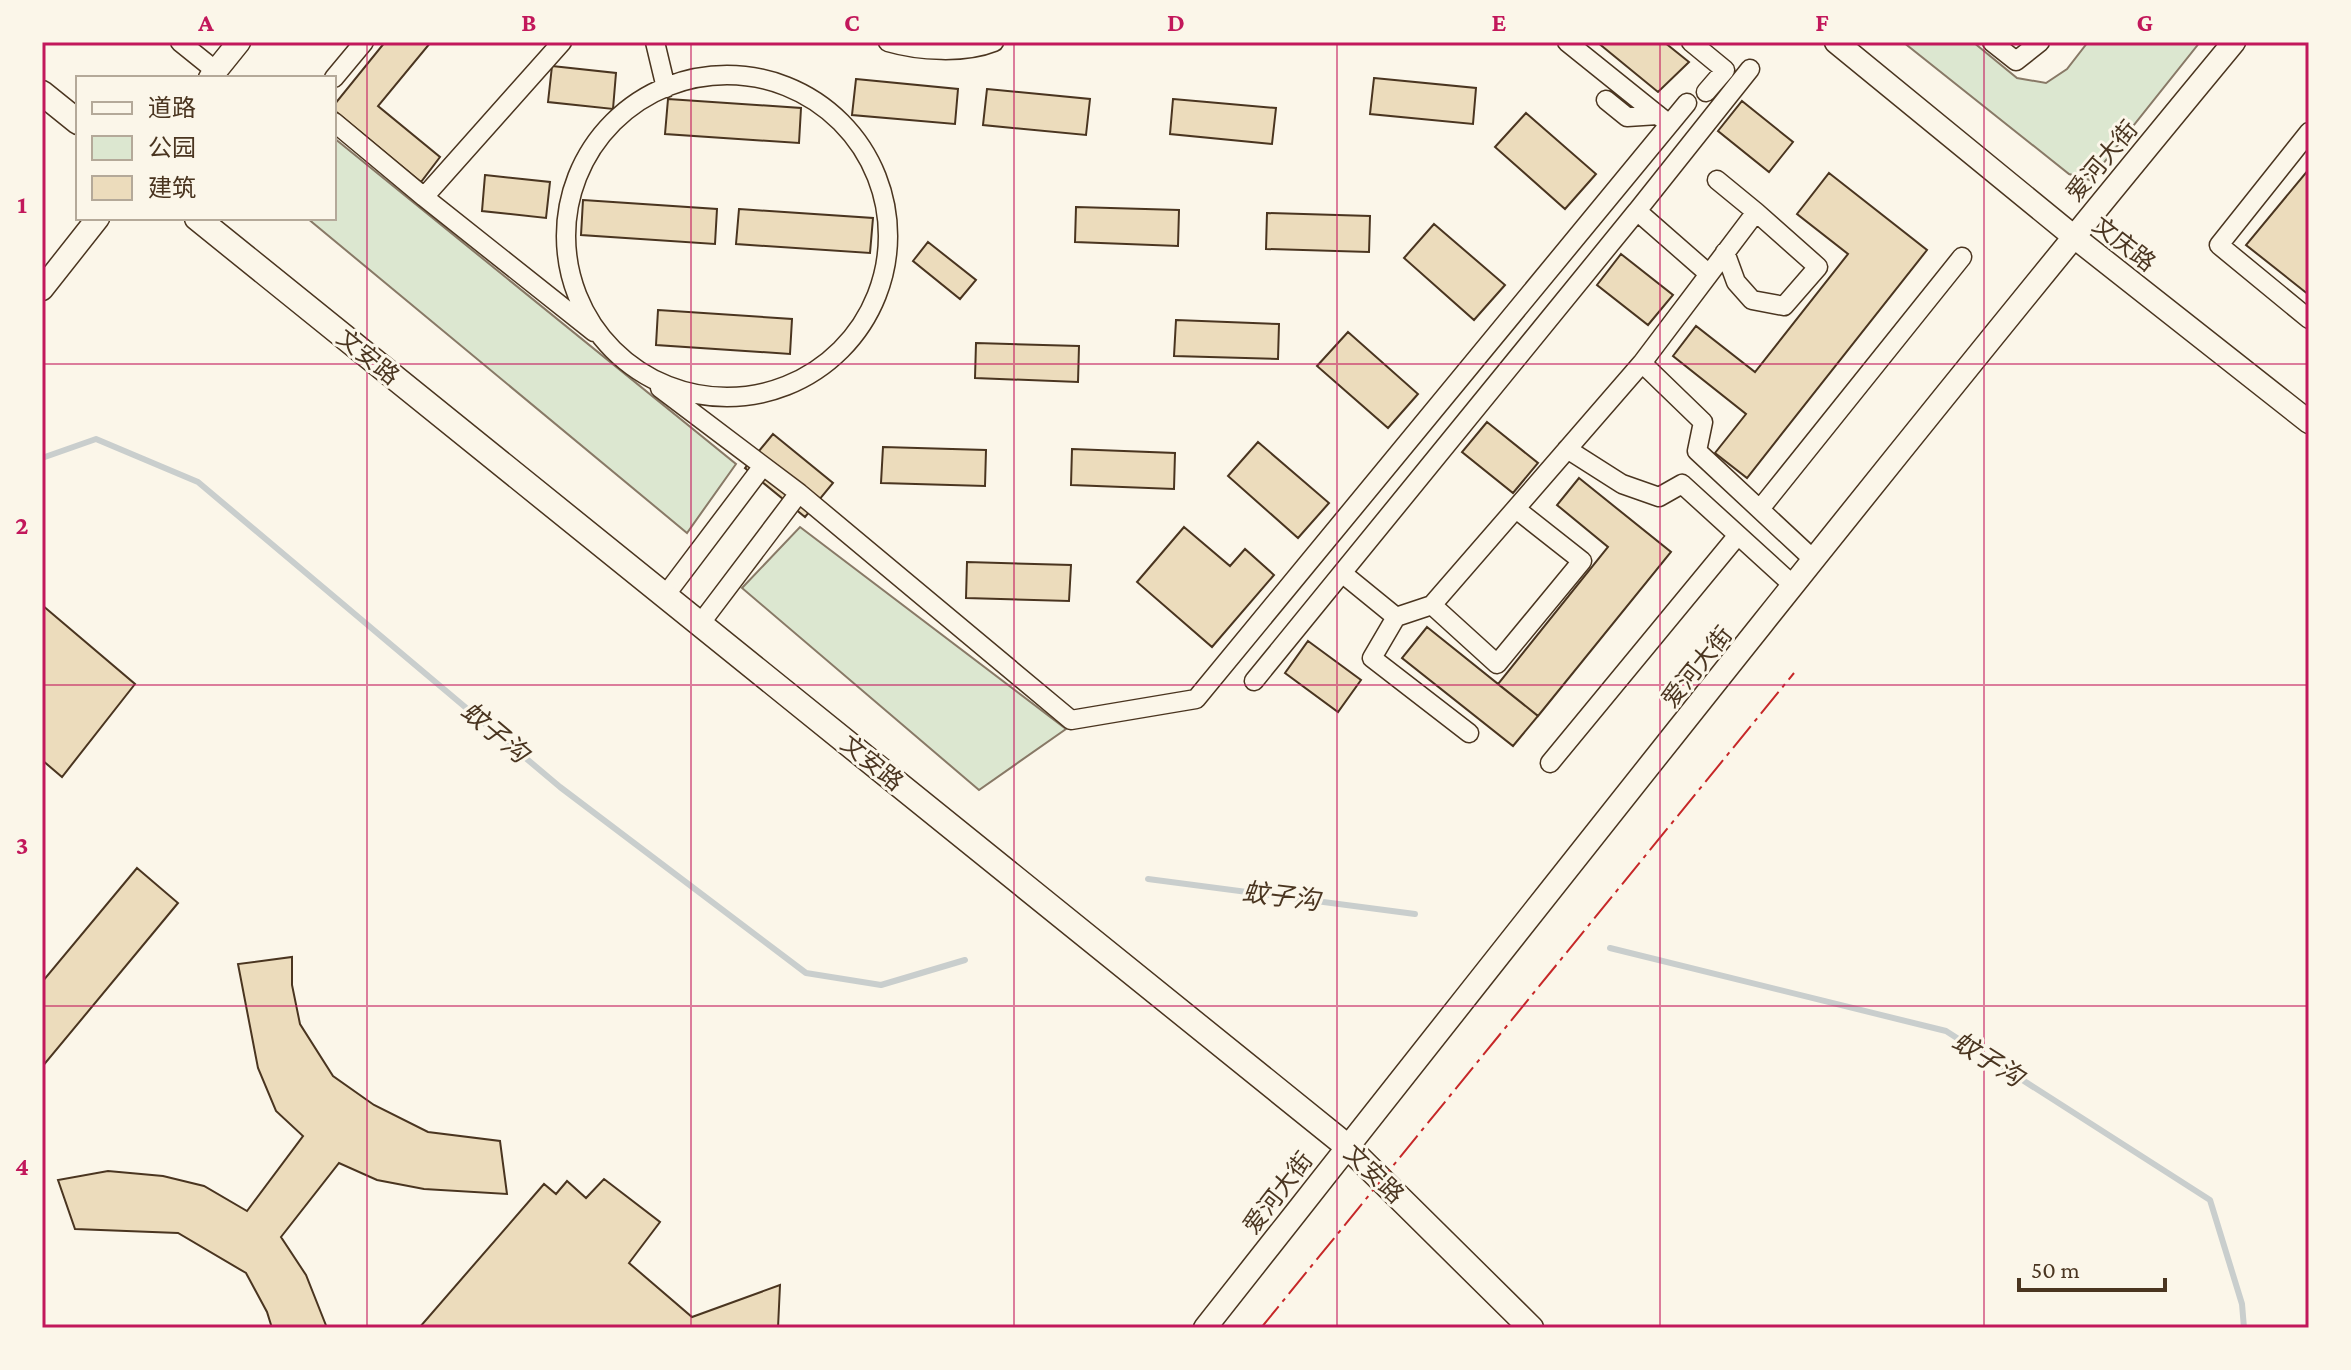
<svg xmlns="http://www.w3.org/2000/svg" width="2351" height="1370" font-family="'Crimson Pro','Noto Sans SC',serif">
	<rect width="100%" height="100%" fill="#fbf6e9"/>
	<path fill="#dce7d0" stroke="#887966" stroke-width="2" d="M1903 42H1973L2017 78 2046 83 2067 69 2088 42H2200L2090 180 2069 174Z
		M334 138 736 464 687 533 307 218H334Z
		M800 527 1066 729 979 790 742 588Z"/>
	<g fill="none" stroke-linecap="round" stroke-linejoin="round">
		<path stroke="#c9cecd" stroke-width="6" d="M42 458 96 439 198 482 560 787 806 973 881 985 965 960
			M1148 879 1415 914
			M1610 948 1946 1031 2210 1200 2242 1304 2244 1328"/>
	</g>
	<path fill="#ecdcbc" stroke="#4a3520" stroke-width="2" d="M385 42H431L378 106 440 157 421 182 334 110V105Z
		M1597 42H1664L1689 62 1658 92Z
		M552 66 616 73 613 109 548 102Z
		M1374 78 1476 88 1473 124 1370 114Z
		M856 79 958 89 955 124 852 115Z
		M987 89 1090 99 1086 135 983 125Z
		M668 99 801 108 799 143 665 134Z
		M1173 99 1276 108 1272 144 1170 134Z
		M1742 101 1793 142 1769 172 1718 131Z
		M1526 113 1596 174 1565 209 1495 147Z
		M2309 169V295L2246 245Z
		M1829 173 1927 250 1747 478 1715 453 1746 414 1673 356 1696 326 1755 372 1848 254 1797 214Z
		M485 175 550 182 546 218 482 211Z
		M583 200 717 209 715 244 581 235Z
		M1076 207 1179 210 1178 246 1075 242Z
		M739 209 873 218 870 253 736 244Z
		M1267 213 1370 216 1369 252 1266 249Z
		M1434 224 1505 285 1474 320 1404 258Z
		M928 242 976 280 960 299 913 261Z
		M1621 254 1673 295 1648 325 1597 285Z
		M658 310 792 319 790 354 656 345Z
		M1176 320 1279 324 1278 359 1174 356Z
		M1348 332 1418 394 1388 428 1317 366Z
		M976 343 1079 346 1078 382 975 378Z
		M1487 422 1538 463 1513 493 1462 452Z
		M773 434 833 483 805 517 745 468Z
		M1258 442 1329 503 1298 538 1228 476Z
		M883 447 986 450 985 486 881 483Z
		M1072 449 1175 453 1174 489 1071 485Z
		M1579 478 1671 552 1538 716 1498 684 1608 547 1557 505Z
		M1184 527 1230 566 1245 549 1274 575 1212 647 1137 582Z
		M967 562 1071 565 1069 601 966 598Z
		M42 605 135 684 62 777 42 760Z
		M1427 627 1538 716 1513 746 1402 658Z
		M1308 641 1361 680 1338 712 1285 673Z
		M137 868 178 903 42 1067V982Z
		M292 957V985L300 1024 333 1076 374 1105 428 1132 500 1141 507 1194 424 1189 377 1180 339 1163 281 1237 306 1275 327 1328H272L267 1312 246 1273 178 1233 75 1229 58 1180 108 1171 163 1176 204 1186 247 1211 303 1136 276 1111 258 1068 238 964Z
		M604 1179 660 1222 629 1263 692 1317 780 1285 778 1328H419L544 1184 556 1194 567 1181 586 1198Z"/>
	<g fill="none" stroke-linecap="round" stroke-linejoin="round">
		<g stroke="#4a3520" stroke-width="21">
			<path id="minor" d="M180 42 216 71
				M562 42 424 197 594 332
				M655 42 666 88
				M888 42C919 51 964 54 994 42
				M1567 42 1669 124
				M1691 42 1725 70 1706 92
				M1992 42 2016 61 2040 42
				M566 236a161 161 0 1 1 322 0a161 161 0 1 1-322 0Z
				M334 78 364 42
				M1606 100 1627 117 1658 115
				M334 122 424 197
				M2309 132 2219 245 2309 319
				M1717 180 1756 212
				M1725 252 1736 282 1752 300 1784 306 1818 267 1756 212 1642 363 1703 422 1697 451 1814 560
				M1709 274 1637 211 1750 69
				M660 388 799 493
				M1567 449 1622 484 1659 497 1682 484 1794 586
				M1760 509 1962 257
				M1342 573 1396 617 1432 605 1642 363
				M664 597 763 466
				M1432 605 1497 664 1582 561 1516 509
				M1396 617 1372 658 1469 733
				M700 624 799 493 1071 720 1196 699 1687 103
				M1254 681 1637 211
				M1550 763 1738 535"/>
		</g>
		<g stroke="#4a3520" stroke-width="25">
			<path id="tertiary" d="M1836 42 2073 236 2309 422
				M210 78 239 42
				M42 289 98 218
				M1205 1328C1545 897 1884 465 2234 42"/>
		</g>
		<g stroke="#4a3520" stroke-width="27">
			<path id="secondary" d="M42 93 78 122
				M197 218 1348 1147 1531 1328"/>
		</g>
		<use href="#minor" stroke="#fbf6e9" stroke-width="18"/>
		<use href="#tertiary" stroke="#fbf6e9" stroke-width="22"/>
		<use href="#secondary" stroke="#fbf6e9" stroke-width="24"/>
		<path stroke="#c62828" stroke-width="2" stroke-dasharray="28 6 4 6" stroke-linecap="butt" d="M1261 1328 1794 673"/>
	</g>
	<path fill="none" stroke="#c2185b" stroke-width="2" stroke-opacity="0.55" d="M367 42V1328M691 42V1328M1014 42V1328M1337 42V1328M1660 42V1328M1984 42V1328M42 364H2309M42 685H2309M42 1006H2309"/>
	<g text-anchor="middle" stroke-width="6" stroke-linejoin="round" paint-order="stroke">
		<g font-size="24" fill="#4a3520" stroke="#fbf6e9">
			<text transform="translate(2102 161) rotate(-50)" y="8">爱河大街</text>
			<text transform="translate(2124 244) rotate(38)" y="8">文庆路</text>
			<text transform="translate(368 357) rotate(39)" y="8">文安路</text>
			<text transform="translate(1697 667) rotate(-51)" y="8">爱河大街</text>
			<text transform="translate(872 763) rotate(39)" y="8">文安路</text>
			<text transform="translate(1374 1174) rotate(44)" y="8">文安路</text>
			<text transform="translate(1278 1193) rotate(-52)" y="8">爱河大街</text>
		</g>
		<g font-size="26" font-style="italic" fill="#4a3520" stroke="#fbf6e9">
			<text transform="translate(495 732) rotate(40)" y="9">蚊子沟</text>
			<text transform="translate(1281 896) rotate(7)" y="9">蚊子沟</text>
			<text transform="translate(1988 1059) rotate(32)" y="9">蚊子沟</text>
		</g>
	</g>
	<rect width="2351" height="1370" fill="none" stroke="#fbf6e9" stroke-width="88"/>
	<rect x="76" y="76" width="260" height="144" fill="#fbf6e9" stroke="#b4a999" stroke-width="2"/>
	<rect x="92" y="102" width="40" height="12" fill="#fbf6e9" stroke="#b4a999" stroke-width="2"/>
	<text x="148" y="116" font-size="24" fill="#4a3520">道路</text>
	<rect x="92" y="136" width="40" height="24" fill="#dce7d0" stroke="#b4a999" stroke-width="2"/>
	<text x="148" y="156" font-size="24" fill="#4a3520">公园</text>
	<rect x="92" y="176" width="40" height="24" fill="#ecdcbc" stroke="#b4a999" stroke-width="2"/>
	<text x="148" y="196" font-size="24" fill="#4a3520">建筑</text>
	<path d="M2019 1278v12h146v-12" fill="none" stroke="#4a3520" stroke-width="4"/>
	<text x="2031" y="1278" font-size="24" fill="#4a3520" stroke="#fbf6e9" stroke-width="6" paint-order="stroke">50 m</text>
	<rect x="44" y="44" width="2263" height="1282" fill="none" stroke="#c2185b" stroke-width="3"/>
	<g font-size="26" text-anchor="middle" font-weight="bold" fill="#c2185b">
		<text x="206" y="31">A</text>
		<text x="529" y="31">B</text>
		<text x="852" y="31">C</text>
		<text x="1176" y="31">D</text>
		<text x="1499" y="31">E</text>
		<text x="1822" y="31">F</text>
		<text x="2145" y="31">G</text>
		<text x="22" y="213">1</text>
		<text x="22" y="534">2</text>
		<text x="22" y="854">3</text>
		<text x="22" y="1175">4</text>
	</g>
</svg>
